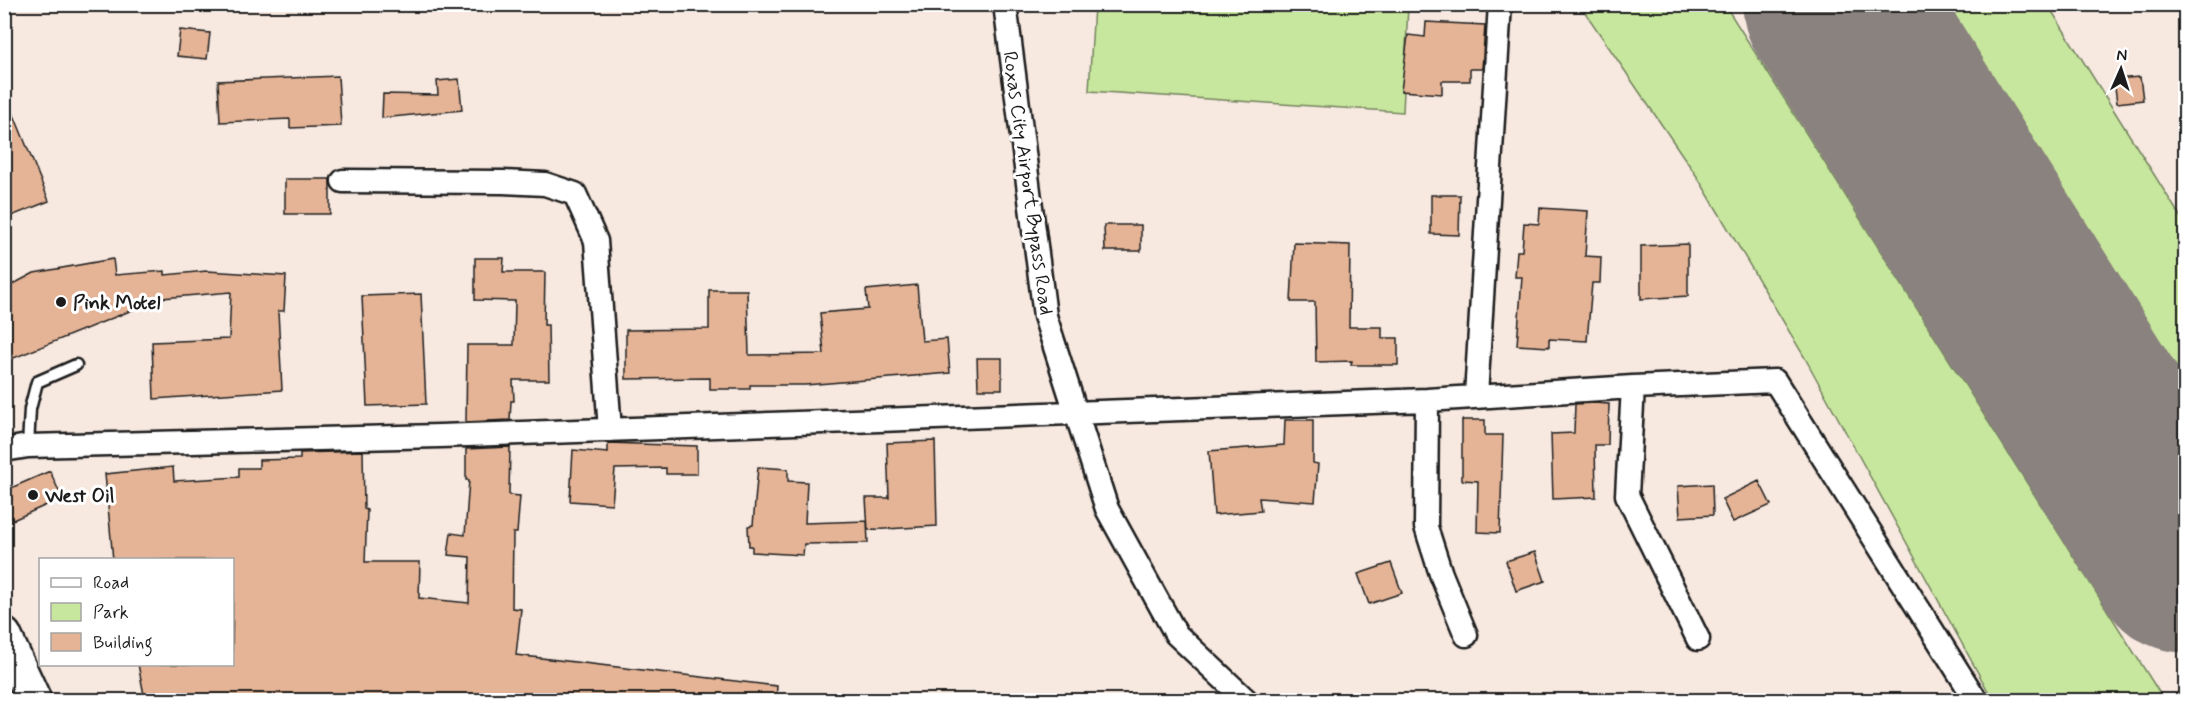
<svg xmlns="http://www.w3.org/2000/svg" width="2190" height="705" font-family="Mynerve,sans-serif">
	<rect width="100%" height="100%" fill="#f7e8e0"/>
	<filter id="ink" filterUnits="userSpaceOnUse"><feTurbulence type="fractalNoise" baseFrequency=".0167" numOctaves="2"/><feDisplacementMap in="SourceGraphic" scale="12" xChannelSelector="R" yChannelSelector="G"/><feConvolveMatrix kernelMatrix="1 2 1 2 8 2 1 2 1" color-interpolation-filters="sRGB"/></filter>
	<g filter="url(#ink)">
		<path fill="#c8e79e" stroke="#72825d" stroke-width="1.5" d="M1094 5H1408L1403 112 1089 91Z
			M1580 5H1725L2164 700H1993L1805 358 1698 178Z
			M1948 5H2048L2185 224V381Z"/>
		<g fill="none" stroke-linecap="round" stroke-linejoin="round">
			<path stroke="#8a827e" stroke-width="189" d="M1837 4 2186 558"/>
		</g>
		<path fill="#e5b496" stroke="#1c1c1c" stroke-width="1.5" d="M1426 22 1485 25 1482 69H1470V81H1442V94L1401 91 1408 35 1425 37Z
			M180 30 210 33 207 59 177 56Z
			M338 76 341 126 290 128V119L220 122 218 81Z
			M2140 77 2143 100 2117 103 2114 79Z
			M459 79 462 110 382 118 383 94 438 95 437 81Z
			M5 93 49 201 4 219V94Z
			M285 179H330V214H285Z
			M1431 195H1460L1459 235 1431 234Z
			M1540 208 1588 211 1585 256 1601 257 1600 283H1592L1587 341 1549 339V347L1517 345 1522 277H1515L1517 251H1522L1524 223 1539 224Z
			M1104 225H1141V251H1105Z
			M1294 243 1350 245 1349 327H1382V338H1398V365H1351L1352 361 1316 362 1315 302H1291Z
			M1688 244V296L1641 299V246Z
			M475 258H504L503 272H545L544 325H548L549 380H513L514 401H511L510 420 466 422 467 345H514L515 301 475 300Z
			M113 259 115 275 165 271V275L207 271 286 276 284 311H278L282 390 154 399 152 342 229 339 231 292 162 298 4 362V289L34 273Z
			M917 285 922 341 947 339 950 373 805 385H750V389H710V378L626 379V330L709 329V290H747L749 355 824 354 820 313 868 309 866 290Z
			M421 294 426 404 367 406 362 296Z
			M977 358H1002V389H978Z
			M1594 403 1609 404 1608 445H1595L1596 497 1553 499 1551 434 1574 433 1575 404Z
			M1285 420H1313V463L1318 464 1315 502 1259 498 1261 511 1214 515 1209 451 1284 445Z
			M1462 420H1485V435H1503L1500 533 1477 532 1478 481 1462 480Z
			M935 441 937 526 868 530 866 498H889L887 443Z
			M608 443 697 446V474H666V468L615 469 612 504 570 501 573 450 608 453Z
			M510 447 509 495 520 496 517 533H513L512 608 521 609 516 655 777 686 776 700H145L138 664H232L233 560H113L105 474 173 467 174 481 239 477V468H259V460L300 459V453L363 451 364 509 367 510 365 562H420L419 598 469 603 470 557 448 555 451 533 465 535 469 480H466V449Z
			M758 467 788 469V481L807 482 805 523 867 521 868 543 804 544 803 555 752 552V546H749L748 526 753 525Z
			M50 471 62 498 4 524V491Z
			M1759 481 1771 505 1733 522 1722 499Z
			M1712 484 1713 515 1680 517 1678 486Z
			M1535 552 1545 581 1516 591 1506 561Z
			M1391 563 1402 593 1369 604 1358 574Z"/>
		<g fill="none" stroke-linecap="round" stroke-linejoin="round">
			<g stroke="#1c1c1c" stroke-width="15">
				<path id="service" d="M28 446 30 409 37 382 76 365"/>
			</g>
			<g stroke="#1c1c1c" stroke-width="27">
				<path id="minor" d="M1005 4 1045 316 1107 509 1176 634 1246 700
					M343 181 503 182 545 184 575 194 596 241 610 430
					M1633 387 1627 495 1698 639
					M1476 396 1500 4
					M1427 400 1426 527 1441 574 1466 635
					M4 450 28 446 440 436 1427 400 1633 387 1775 381 1976 700"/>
			</g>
			<g stroke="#1c1c1c" stroke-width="38">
				<path id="trunk" d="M4 635 34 700"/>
			</g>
			<use href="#service" stroke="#fff" stroke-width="10"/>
			<use href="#minor" stroke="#fff" stroke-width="22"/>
			<use href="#trunk" stroke="#fff" stroke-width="33"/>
		</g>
	</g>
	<g fill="#1c1c1c" stroke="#fff" stroke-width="2">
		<circle cx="61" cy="302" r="6"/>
		<circle cx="33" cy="495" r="6"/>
	</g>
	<g text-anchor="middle" stroke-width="6" stroke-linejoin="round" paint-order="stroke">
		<g font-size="20" fill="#1c1c1c" stroke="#fff">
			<text transform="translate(1029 183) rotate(82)" y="7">Roxas City Airport Bypass Road</text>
		</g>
		<g font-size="20" font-weight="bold" fill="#1c1c1c" stroke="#fff" text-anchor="start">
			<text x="73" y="309">Pink Motel</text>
			<text x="45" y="502">West Oil</text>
		</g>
	</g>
	<rect width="2190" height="705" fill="none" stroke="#fff" stroke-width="24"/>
	<rect x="12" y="12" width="2166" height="681" fill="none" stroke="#1c1c1c" stroke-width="2" filter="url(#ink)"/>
	<rect x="39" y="558" width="195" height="108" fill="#ffffff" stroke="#a4a4a4" stroke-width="1.5"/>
	<rect x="51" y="578" width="30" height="9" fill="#ffffff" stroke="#a4a4a4" stroke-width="1.5"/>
	<text x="93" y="588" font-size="18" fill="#1c1c1c">Road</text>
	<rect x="51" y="603" width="30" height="18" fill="#c8e79e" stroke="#a4a4a4" stroke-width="1.5"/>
	<text x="93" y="618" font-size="18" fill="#1c1c1c">Park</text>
	<rect x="51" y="633" width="30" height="18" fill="#e5b496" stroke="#a4a4a4" stroke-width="1.5"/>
	<text x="93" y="648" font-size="18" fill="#1c1c1c">Building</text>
	<g transform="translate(2121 69) rotate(3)" stroke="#ffffff" stroke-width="4.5" paint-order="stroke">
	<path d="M0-4.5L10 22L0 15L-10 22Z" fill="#1c1c1c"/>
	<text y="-9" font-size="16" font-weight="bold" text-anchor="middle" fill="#1c1c1c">N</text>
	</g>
</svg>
